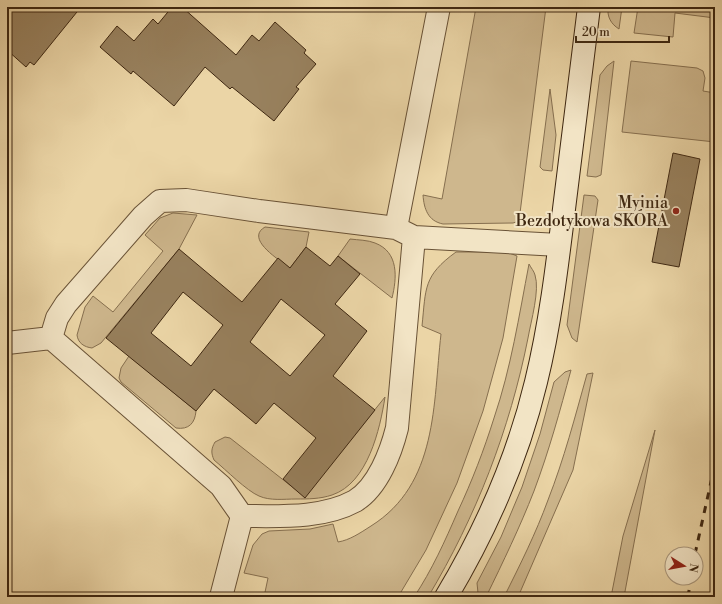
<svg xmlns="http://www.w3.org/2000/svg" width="722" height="604" font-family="'Libre Bodoni',serif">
	<rect width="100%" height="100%" fill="#ebd5a6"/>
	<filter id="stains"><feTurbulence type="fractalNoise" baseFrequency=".005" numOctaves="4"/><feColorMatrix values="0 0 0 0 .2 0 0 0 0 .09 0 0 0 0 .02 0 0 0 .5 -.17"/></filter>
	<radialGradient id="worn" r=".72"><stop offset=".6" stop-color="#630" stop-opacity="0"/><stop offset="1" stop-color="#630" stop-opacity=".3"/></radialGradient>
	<path fill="#ceb78d" stroke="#866f4f" d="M476 7H546L519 221 513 223 443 224C428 221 424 209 423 195L442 199Z
		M608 7H622L619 29C611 24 607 17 608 7Z
		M638 7H715V18L675 13 673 37 634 33Z
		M614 61 601 175 596 177 587 176 600 75 607 66Z
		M631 61 697 68 703 71 705 78 703 91 715 93V142L622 132Z
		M550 89 556 135 552 171 543 170 540 167Z
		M584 195 595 196 598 200 577 342 572 338 567 325Z
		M173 213 197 215 179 249 101 343 92 348C84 347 78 343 77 335L85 307 93 296 113 312 163 251 145 235 160 218Z
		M265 227 309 232 306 247 290 268C281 261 244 239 265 227Z
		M350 239C358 240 368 240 375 243 399 252 397 278 392 298L338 256Z
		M456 252H507L517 256 503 338 483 411 457 483 426 550 398 597H264L268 578 244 573 253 545 262 534 269 531 310 529 333 524 338 542C350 540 360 533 371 526 438 484 433 404 441 334L422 326C426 288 423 276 456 252Z
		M529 264C531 268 534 271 535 275 540 290 531 321 528 338 510 429 476 517 428 597H414C432 570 445 541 458 511 472 481 484 450 494 418 511 368 519 316 529 264Z
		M129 356 196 411C195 423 189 430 176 428L121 382 119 378 121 368Z
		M571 370C560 411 549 451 534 491 520 527 503 562 486 597L478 593 477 583 501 537 522 487 540 434 554 382 565 372Z
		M593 373 573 470 518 597H504C520 565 536 533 548 500 564 459 575 417 587 374Z
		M385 397C380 429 368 483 332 495 320 499 308 499 296 499 284 499 270 501 259 496 247 491 226 470 214 460 211 453 211 449 215 442L225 437 230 438 305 497Z
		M655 430 624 597H611L623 536Z"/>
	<path fill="#98815e" stroke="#3e2711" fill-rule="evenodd" d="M16 7H81L34 65 30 62 26 67 7 50V18Z
		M172 7H182L236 55 252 35 259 41 275 22 306 50 304 53 316 64 296 87 299 89 274 121 232 87 230 89 205 67 174 106 133 71 131 74 100 47 117 26 134 41 153 19 158 24Z
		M673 153 700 159 679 267 652 262Z
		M306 247 330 266 338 256 360 274 335 304 367 331 333 376 375 410 305 498 283 479 316 438 274 403 256 424 214 389 196 411 106 338 179 249 242 302 278 258 290 268ZM183 292 223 325 191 366 151 333ZM281 299 325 335 290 376 250 342Z"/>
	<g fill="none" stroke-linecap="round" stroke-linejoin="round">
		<g stroke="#695236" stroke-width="24">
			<path id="street" d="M414 237 559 245
				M51 338 57 318 66 304 143 216 160 201 186 200 259 211 396 228 439 7
				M7 343 51 338 221 486 242 516C279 516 322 519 355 501 378 487 391 452 397 428L414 237 396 228
				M221 597 242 516"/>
		</g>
		<g stroke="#3e2711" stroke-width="24">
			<path id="secondary" d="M446 597C486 530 518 457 536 382 550 325 557 267 564 209 572 141 581 74 589 7"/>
		</g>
		<use href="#street" stroke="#f2e4c5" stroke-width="22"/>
		<use href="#secondary" stroke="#f2e4c5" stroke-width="22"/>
		<path stroke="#3e2711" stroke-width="3" stroke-dasharray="7 7" stroke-linecap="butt" d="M695 554 715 464
			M688 597 691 578"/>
	</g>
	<circle fill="#8f2418" stroke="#f2e4c5" stroke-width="1.5" cx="676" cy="211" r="4"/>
	<g text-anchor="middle" stroke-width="4" stroke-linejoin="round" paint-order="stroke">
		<g font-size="16" fill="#3e2711" stroke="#f2e4c5" text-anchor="end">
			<text x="668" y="208">Myjnia<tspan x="668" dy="18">Bezdotykowa SKÓRA</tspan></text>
		</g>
	</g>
	<rect width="722" height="604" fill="none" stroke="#ebd5a6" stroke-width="24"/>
	<rect x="8" y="8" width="706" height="588" fill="none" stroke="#3e2711" stroke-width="2"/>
	<rect x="12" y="12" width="698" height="580" fill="none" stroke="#3e2711"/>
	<g transform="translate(684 566) rotate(101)"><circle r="19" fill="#f2e4c5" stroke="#aa987d"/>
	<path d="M0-3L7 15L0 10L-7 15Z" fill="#8f2418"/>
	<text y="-6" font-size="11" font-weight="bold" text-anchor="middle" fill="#3e2711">N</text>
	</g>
	<path d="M576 36v6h93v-6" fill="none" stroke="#3e2711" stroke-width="2"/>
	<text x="582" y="36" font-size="12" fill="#3e2711" stroke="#f2e4c5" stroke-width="3" paint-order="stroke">20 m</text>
	<rect width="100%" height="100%" filter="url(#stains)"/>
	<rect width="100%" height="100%" fill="url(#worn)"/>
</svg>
